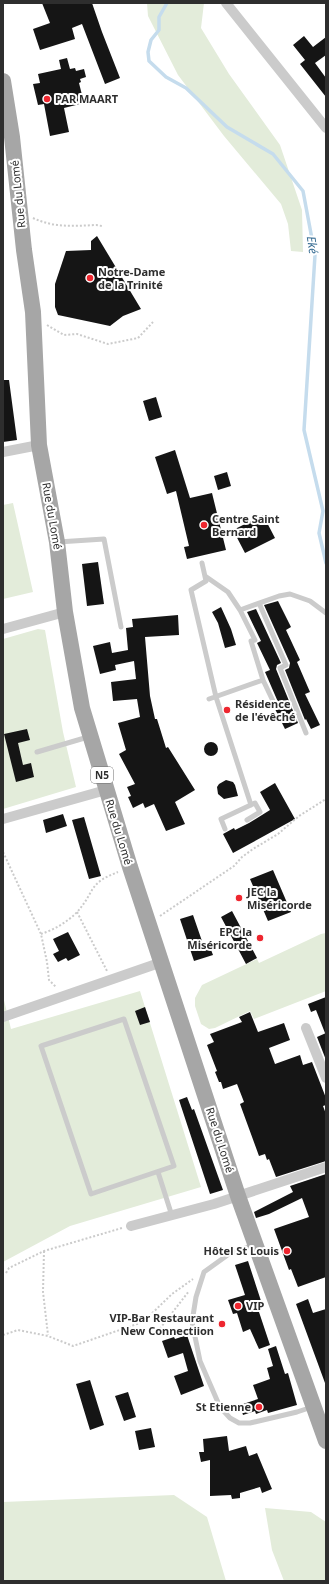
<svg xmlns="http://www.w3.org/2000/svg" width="329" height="1584" font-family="'Noto Sans',sans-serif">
	<rect width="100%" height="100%" fill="#fff"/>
	<path fill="#e3ecda" d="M147 3H204L201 28 229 74 280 145 302 210 303 252 291 251 288 224 281 204 224 136 178 75 148 16Z
		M13 503 33 592 3 599V505Z
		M38 629 45 630 63 732 76 787 3 809V639Z
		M326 933V991L254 1019 250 1011 215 1028 209 1029 201 1024 195 1006V998L202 985 257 959 259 963 321 934Z
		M140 991 201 1187 70 1226 3 1262V996L11 1029Z
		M174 1495 207 1517 226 1581H3V1502Z
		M265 1508 311 1512 326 1522V1581H284L272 1550Z"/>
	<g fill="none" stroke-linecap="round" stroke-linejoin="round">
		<path stroke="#c5dced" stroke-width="3.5" d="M167 3 159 17V30L151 40 148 52 149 61 166 77 186 88 227 127 273 154 303 191 315 255 304 430 323 511 319 533 326 563"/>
	</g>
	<path fill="#151515" d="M42 3H92L102 32 120 78 105 84 82 24 72 28 75 39 40 50 33 29 50 23Z
		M304 36 313 47 326 37V55L315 63 326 78V97L300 64 305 60 293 45Z
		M67 58 70 69 75 68 76 71 84 69 86 77 80 79 81 82 79 83 84 103 64 108 69 132 50 136 44 104 38 105 33 84 40 83 38 74 61 69 59 60Z
		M97 236 141 309 123 316 110 326 58 315 55 307V284L66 251 91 250V241Z
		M3 380H9L17 440 3 442Z
		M156 397 162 417 149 421 143 401Z
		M175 450 190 498 212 493 226 550 187 559 184 547 189 546 176 491 167 494 155 457Z
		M227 472 231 486 218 490 214 476Z
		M263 515 275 538 245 553 233 530Z
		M98 562 104 604 87 606 82 564Z
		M278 601 291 627 286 630 300 660 297 662 310 692 305 694 320 725 311 729 306 719 305 720 285 670 289 668 290 663 264 605Z
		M221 607 231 629 236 645 225 648 218 623 212 612Z
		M256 609 281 663 277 665 276 669 298 723 285 729 273 705 278 702 265 672 270 670 257 643 261 641 247 612Z
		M178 615 179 635 145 637 150 696 155 719H157L166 748 168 747 195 790 175 802 185 824 166 831 154 804 145 808 143 803 133 808 128 797 131 796 127 787 135 784 119 754 126 750 118 723 140 717 137 699 113 701 111 682 136 679 134 661 115 665 116 670 100 674 93 646 110 642 112 653 128 650 126 628 133 627 132 619Z
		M27 729 30 740 18 743 23 765 31 763 34 777 16 782 4 734Z
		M204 749a7 7 0 1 1 14 0a7 7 0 1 1-14 0Z
		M226 780 233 782 235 785 238 796 224 799 218 794 217 787 219 784Z
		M275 783 295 819 233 853 223 834 234 828 235 830 249 823 270 810 260 792Z
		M63 814 67 826 46 833 43 820Z
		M84 817 101 876 89 879 72 820Z
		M273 870 291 912 268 921 250 879Z
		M232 911 257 958 246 964 221 917Z
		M193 915 203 944 208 942 213 955 194 961 180 919Z
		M68 932 80 955 68 961 66 958 58 962 53 954 59 951 53 939Z
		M326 997V1033H325L316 1010 311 1012 308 1004Z
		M145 1007 150 1022 140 1025 135 1011Z
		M250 1012 258 1032 284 1023 290 1040 269 1048 275 1064 300 1055 303 1065 312 1062 326 1098V1105L323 1106 326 1114V1161L276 1177 269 1159 267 1160 265 1154 259 1156 240 1104 244 1102 237 1084 223 1089 221 1082H219L215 1072 217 1071 207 1045 214 1042 210 1034 242 1022 239 1017Z
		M326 1033V1060L317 1037Z
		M187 1097 192 1110 194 1109 223 1190 210 1194 179 1100Z
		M326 1174V1277L298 1287 291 1269 289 1270 274 1229 309 1217 302 1198 269 1214 256 1218 254 1212 293 1192 290 1186Z
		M248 1261 262 1304 257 1306 270 1345 259 1349 250 1329 243 1332 237 1313 233 1314 228 1300 245 1295 235 1265Z
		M308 1299 313 1313 326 1309V1383H325L296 1304Z
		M187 1335 204 1386 181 1395 174 1376 188 1371 183 1353 168 1358 162 1341 174 1337 175 1339Z
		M276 1346 285 1374 288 1373 297 1405 268 1413 267 1410 256 1414 255 1411 243 1415 240 1405 258 1399 253 1385 270 1379 267 1368 273 1366 268 1349Z
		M90 1380 104 1425 90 1430 76 1384Z
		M128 1392 136 1417 124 1421 115 1396Z
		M151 1428 155 1447 139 1450 135 1431Z
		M227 1436 229 1451 246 1446 249 1456 257 1453 272 1489 262 1493 260 1487 240 1493V1498L232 1499 231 1495 210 1496V1460L201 1462 199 1452H204L203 1439Z"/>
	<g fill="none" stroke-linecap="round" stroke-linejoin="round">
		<path stroke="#cbcbcb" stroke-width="2" stroke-dasharray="2 2" stroke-linecap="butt" d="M33 218C54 228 74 226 96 225L102 226
			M47 325 64 335 77 334 108 344 138 338 153 322
			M3 852 41 934 47 962 49 980 56 987
			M77 912 107 971
			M160 916 234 866 242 857 253 849 278 834 299 816 326 799
			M41 934C56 929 73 919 82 906 86 901 89 895 92 890 98 880 108 876 118 872
			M44 1251 43 1292 48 1335
			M6 1273 9 1268 44 1251 122 1228
			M3 1335 18 1330 48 1336 73 1346 143 1322 172 1294 193 1279
			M155 1335 189 1291"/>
		<path stroke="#cbcbcb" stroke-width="5" d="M58 542 104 539 121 627
			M202 563 206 581 191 590 216 697 251 805
			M205 576 228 592 240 610 255 640 251 641 263 680 273 701
			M259 603 286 665 280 668 306 733
			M240 610 279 596 290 594 310 601 326 613
			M209 699 263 680
			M37 752 88 737
			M225 829 221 819 255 803 260 812 247 820
			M124 1019 174 1166 91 1194 41 1046Z
			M158 1172 172 1216
			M253 1245 229 1254 204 1272 196 1297 192 1322 200 1361 220 1407 230 1418 239 1423H250L297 1412 312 1407"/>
		<path stroke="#cbcbcb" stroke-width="10" d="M226 3 326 128
			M3 452 39 445
			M3 629 65 612
			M3 819 106 790
			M3 1017 162 962
			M306 1028 326 1078
			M131 1226 214 1204 326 1167"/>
		<path stroke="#a6a6a6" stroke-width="16" d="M3 81 12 137 24 250 33 312 39 445 57 542 65 612 82 708 130 867 238 1196 326 1441"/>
	</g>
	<g fill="#ee262f" stroke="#fff" stroke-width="1.5">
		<circle cx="47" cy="99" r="4"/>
		<circle cx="90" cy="278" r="4"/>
		<circle cx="204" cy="525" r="4"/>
		<circle cx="227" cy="710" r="4"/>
		<circle cx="239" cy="898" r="4"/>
		<circle cx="260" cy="938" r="4"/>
		<circle cx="287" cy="1251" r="4"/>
		<circle cx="238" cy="1306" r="4"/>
		<circle cx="222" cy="1324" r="4"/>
		<circle cx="259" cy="1407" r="4"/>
	</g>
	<g text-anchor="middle" stroke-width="4" stroke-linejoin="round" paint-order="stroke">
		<rect fill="#fff" stroke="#6d6d6d" stroke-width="1" x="91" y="767" width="22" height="16" rx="3"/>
		<g font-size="10" font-weight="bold" fill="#2e2e2e">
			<text x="102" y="779">N5</text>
		</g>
		<g font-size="11" font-weight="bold" fill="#2e2e2e" stroke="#fff" text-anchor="start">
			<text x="55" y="103">PAR MAART</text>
			<text x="98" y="276">Notre-Dame<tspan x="98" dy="13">de la Trinité</tspan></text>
			<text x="212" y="523">Centre Saint<tspan x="212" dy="13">Bernard</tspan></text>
			<text x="235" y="708">Résidence<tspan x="235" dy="13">de l'évêché</tspan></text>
			<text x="247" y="896">JEC la<tspan x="247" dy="13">Miséricorde</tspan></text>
			<text x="252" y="936" text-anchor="end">EPC la<tspan x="252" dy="13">Miséricorde</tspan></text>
			<text x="279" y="1255" text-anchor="end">Hôtel St Louis</text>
			<text x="246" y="1310">VIP</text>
			<text x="214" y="1322" text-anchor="end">VIP-Bar Restaurant<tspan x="214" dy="13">New Connectiion</tspan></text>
			<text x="251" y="1411" text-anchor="end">St Etienne</text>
		</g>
		<g font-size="11" fill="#2e2e2e" stroke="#fff">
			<text transform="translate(18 194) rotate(-96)" y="4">Rue du Lomé</text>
			<text transform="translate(52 516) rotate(80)" y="4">Rue du Lomé</text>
			<text transform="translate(119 832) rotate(73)" y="4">Rue du Lomé</text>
			<text transform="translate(220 1140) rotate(72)" y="4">Rue du Lomé</text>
		</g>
		<g font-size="12" font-style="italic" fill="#386d93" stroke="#fff">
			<text transform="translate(312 245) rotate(82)" y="4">Eké</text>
		</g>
	</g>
	<rect width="329" height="1584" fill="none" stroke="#2e2e2e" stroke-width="8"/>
</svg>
